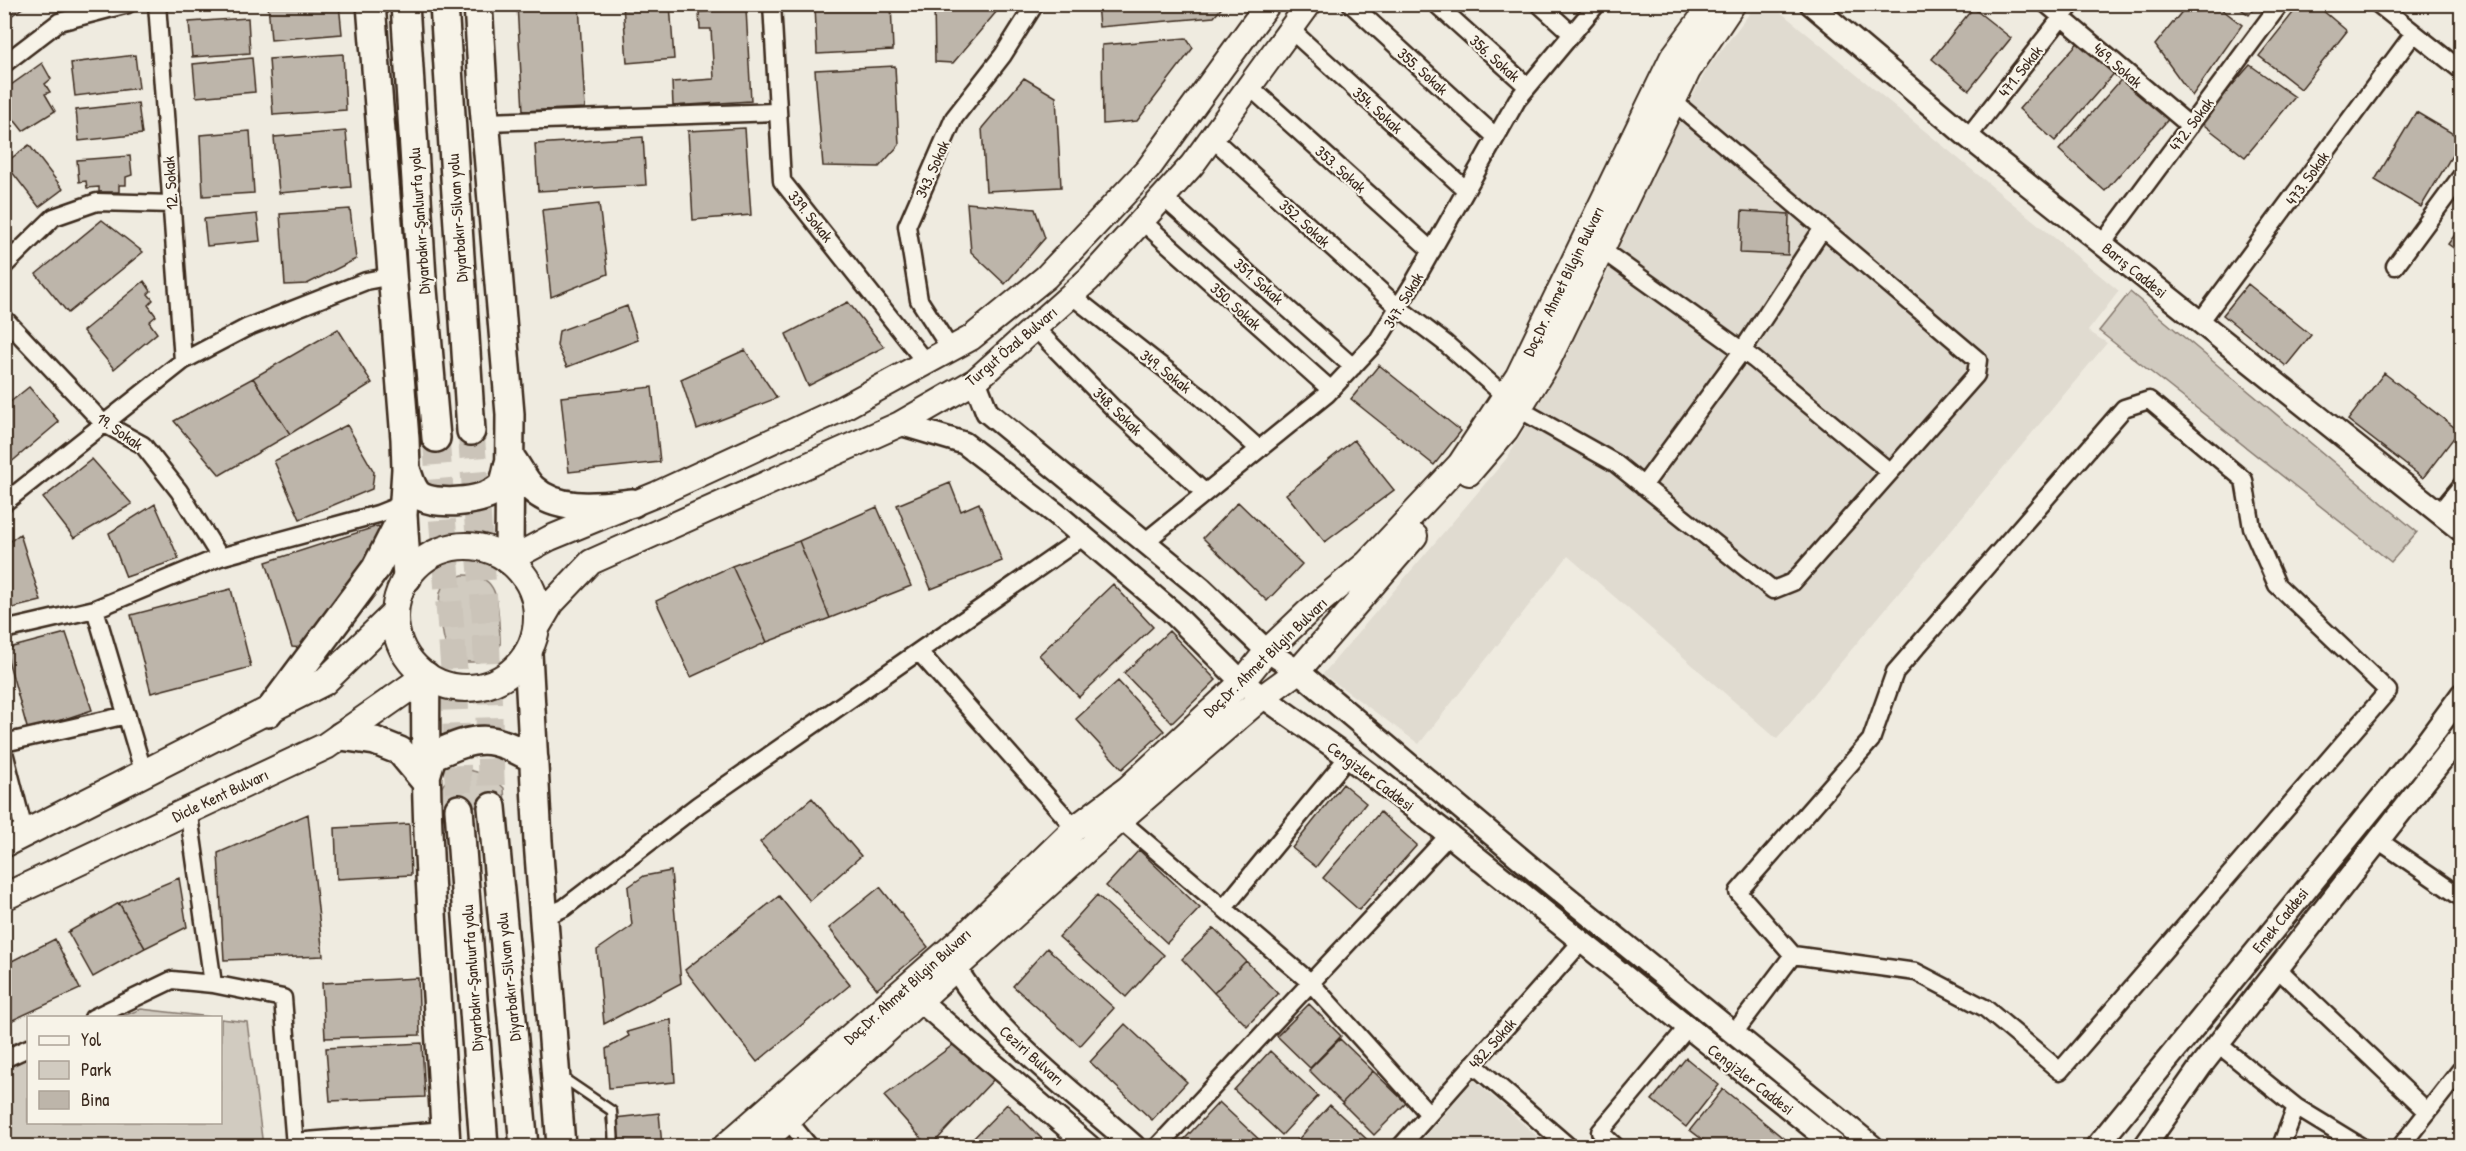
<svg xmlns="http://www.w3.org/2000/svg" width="2466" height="1151" font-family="'Patrick Hand',sans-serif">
	<rect width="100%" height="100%" fill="#efebe0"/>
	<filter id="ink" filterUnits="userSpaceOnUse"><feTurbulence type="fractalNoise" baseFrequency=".0167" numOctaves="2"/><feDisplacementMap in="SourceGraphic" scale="12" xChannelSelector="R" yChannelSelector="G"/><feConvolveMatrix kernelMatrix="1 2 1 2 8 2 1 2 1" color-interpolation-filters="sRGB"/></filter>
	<g filter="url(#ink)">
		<path fill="#e0dbd0" d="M1756 5H1772L2119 291 2088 331 2107 343 1777 739 1568 556 1419 744 1323 674 1507 458 1545 394 1593 303 1674 131 1707 69Z
			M1474 1080 1548 1146H1417Z"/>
		<path fill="#d1cbc0" stroke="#867a6f" stroke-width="1.5" d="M2130 292 2417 532 2391 562 2099 331Z
			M463 575C496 574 497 596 499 622 499 629 501 639 500 645 497 656 484 662 474 662 445 664 443 640 441 618 440 607 437 595 443 586 448 579 455 577 463 575Z
			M464 769C479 772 492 776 504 788L505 804 434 811C440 787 441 781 464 769Z
			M141 1009 211 1017H121Z
			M221 1019 247 1022 263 1146H5L4 1068 28 1057V1122H220Z"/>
		<path fill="#bdb5aa" stroke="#3b2a1e" stroke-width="1.5" d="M4 4H28L4 21Z
			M268 4H339L342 34 271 40Z
			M517 4H579L585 108 523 111Z
			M623 4H670L674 59 627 63Z
			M815 4H891L893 50 817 54Z
			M934 4H1003L953 63 935 62Z
			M1097 4H1225L1214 17 1099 27Z
			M2188 4H2215L2242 25 2192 96 2155 45Z
			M2234 4H2257L2249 15Z
			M2300 4H2315L2347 31 2301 89 2259 56Z
			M1973 8 2011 38 1969 90 1932 59Z
			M746 9 751 101 673 106 672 82 714 79 711 29H700L699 12Z
			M248 18 250 53 192 57 189 22Z
			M1186 38 1193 48 1137 121 1103 124 1102 45Z
			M2082 38 2117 70 2055 141 2019 109Z
			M343 54 346 110 273 115 269 59Z
			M135 55 139 88 75 96 71 63Z
			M252 58 255 92 196 97 193 64Z
			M42 63 51 79 45 84 50 92 45 94 55 111 23 131 4 107V90Z
			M2250 65 2295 97 2245 157 2200 122Z
			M895 66 899 145 879 167 823 166 815 70Z
			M2126 74 2172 115 2105 191 2059 150Z
			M1024 78 1056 97 1061 187 986 191 982 128Z
			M138 103 142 134 79 141 76 110Z
			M2416 112 2462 139 2421 207 2375 180Z
			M745 128 751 215 693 220 688 131Z
			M250 131 254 193 203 196 200 135Z
			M346 131 351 187 279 193 274 137Z
			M643 137 646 185 538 191 535 144Z
			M29 145 63 189 39 207 5 163Z
			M130 156 132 175 126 177V185H119V192H99V187L87 188 86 181 79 182 77 160Z
			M967 203 1035 209 1045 238 1005 284 971 252Z
			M599 204 608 274 551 297 542 210Z
			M350 209 356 259 307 284 285 285 280 214Z
			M1742 211 1789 214 1788 255 1740 253Z
			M257 214 260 241 207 246 204 219Z
			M102 220 143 252 68 313 36 274Z
			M2462 225V254L2448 244Z
			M144 281 151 291 148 294 153 300 148 305 156 316 149 322 157 333 114 369 83 331Z
			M2248 284 2311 335 2286 366 2223 315Z
			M848 302 884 347 808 386 786 334Z
			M627 306 638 340 567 367 557 346 559 331Z
			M338 329 372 383 290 434 253 378Z
			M745 350 777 398 697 429 681 379Z
			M1379 365 1461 431 1434 465 1351 399Z
			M2384 373 2459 431 2423 478 2348 420Z
			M253 378 290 434 220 475 174 421Z
			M29 387 59 422 9 464 4 459V407Z
			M652 387 660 462 569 472 561 397Z
			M347 425 374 472 372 489 300 519 274 461Z
			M1354 440 1394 490 1325 542 1286 494Z
			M92 459 132 504 74 538 43 498Z
			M950 483 961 511 979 503 1002 561 931 589 897 505Z
			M1238 502 1302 564 1267 601 1203 538Z
			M155 504 179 559 126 577 109 533Z
			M877 507 911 586 830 618 799 541Z
			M378 526 383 532 302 648 292 647 266 562Z
			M20 534 41 601 4 610V546Z
			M799 541 830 618 767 642 732 566Z
			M732 566 767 642 691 677 656 601Z
			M1113 584 1153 627 1079 697 1039 655Z
			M231 589 251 667 151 693 131 615Z
			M1169 631 1216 680 1172 723 1124 673Z
			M66 633 92 710 28 731 5 649Z
			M1118 681 1164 731 1122 769 1076 719Z
			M4 770 14 809 4 812Z
			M1343 784 1366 803 1316 867 1292 848Z
			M812 798 861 856 810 901 760 842Z
			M1380 812 1417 845 1359 910 1323 878Z
			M308 814 323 956 224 960 218 853Z
			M409 824 411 875 337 879 335 828Z
			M1139 850 1200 908 1167 943 1106 886Z
			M671 871 681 983 604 1024 597 950 632 926 628 887 644 876Z
			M179 878 187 927 145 948 119 903Z
			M880 887 928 947 877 989 829 928Z
			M1097 895 1164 955 1126 997 1059 937Z
			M779 896 850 985 757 1062 685 970Z
			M119 903 145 948 93 977 68 932Z
			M1214 928 1246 961 1214 993 1182 959Z
			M55 939 80 989 4 1024V965Z
			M1047 948 1114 1008 1080 1046 1013 986Z
			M1246 961 1278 994 1247 1026 1214 993Z
			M418 978 420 1035 325 1038 322 983Z
			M1309 1004 1341 1036 1310 1068 1277 1036Z
			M671 1019 675 1082 609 1088 606 1049 629 1036 627 1032Z
			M1125 1024 1187 1082 1152 1120 1090 1062Z
			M1340 1039 1373 1071 1342 1103 1309 1070Z
			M422 1043 425 1097 330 1101 326 1048Z
			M953 1045 994 1079 931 1146H928L884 1096Z
			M1270 1051 1318 1096 1282 1135 1234 1090Z
			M1686 1058 1719 1085 1686 1127 1652 1100Z
			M1373 1071 1406 1103 1374 1135 1342 1103Z
			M1723 1089 1783 1138 1777 1146H1711L1690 1130Z
			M1219 1102 1266 1146H1178Z
			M1007 1104 1049 1146H966Z
			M1330 1105 1374 1146H1292Z
			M659 1113 662 1146H609L606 1119Z"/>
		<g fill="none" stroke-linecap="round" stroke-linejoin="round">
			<path stroke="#cbc4b9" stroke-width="27" stroke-dasharray="27 14" stroke-linecap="butt" d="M471 431 486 628 492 807
				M436 438 454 669 459 809"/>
			<g stroke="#3b2a1e" stroke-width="13">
				<path id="service" d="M562 1077 612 1111 614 1146"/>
			</g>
			<g stroke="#3b2a1e" stroke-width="21">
				<path id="minor" d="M157 4 183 361
					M772 4 782 181 926 363
					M1351 4 1496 137
					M1436 4 1528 87
					M1539 4 1572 34
					M2046 4 2190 126
					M2378 4 2462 71
					M1291 30 1466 190
					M4 64 59 22 128 4
					M1250 87 1432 251
					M485 122 776 112
					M1968 137 2072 4
					M1212 138 1399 308 1445 343 1505 396
					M1163 197 1353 367
					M1142 221 1331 390
					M2102 244 2280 4
					M1602 250 1755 360 1890 472
					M4 266 54 217 97 202 172 204
					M2395 266 2462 175
					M1071 295 1202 398 1259 449
					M4 318 103 423 143 445 179 491 220 557
					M2200 322 2414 33
					M1034 327 1113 408 1205 493
					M951 350 919 300 907 226 954 118 1003 55 1035 4
					M2149 400 2244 480 2252 528 2277 585 2388 691 2060 1071 1985 1008 1916 972 1793 955 1738 892 1871 740 1895 672 2124 408Z
					M1519 409 1615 463 1773 590 1793 582 1976 375 1978 360 1673 101
					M1643 486 1742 351 1823 228
					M4 503 183 361 246 328 366 281 392 276
					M2439 513 2462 485
					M1146 541 1327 394 1378 340 1414 282 1517 100 1597 4
					M95 609 144 774
					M4 630 95 609 220 557 378 514 403 504
					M920 653 1075 828
					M4 743 127 715
					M4 752 25 834
					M188 809 213 984
					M1120 820 1310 982 1429 1114
					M2378 840 2462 898
					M1224 908 1348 757
					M544 917 564 908 698 805 1083 537
					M2278 969 2428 1112
					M93 1018 172 980 213 984 283 998 295 1146
					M1734 1033 1793 955
					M2218 1044 2296 1107 2281 1146
					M4 1059 28 1048
					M1473 1064 1568 1146
					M2296 1107 2360 1146
					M787 1119 809 1146
					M294 1142 446 1130
					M1158 1146 1449 835
					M1401 1146 1583 940
					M1615 1146 1600 1132 1687 1028
					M2401 1146 2462 1068"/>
			</g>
			<g stroke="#3b2a1e" stroke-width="26">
				<path id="tertiary" d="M1811 4 1968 137 2462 531
					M975 381 987 412 1201 588 1267 651 1298 671 1540 875 1872 1146
					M900 424 964 443 1059 516 1171 611 1242 682 1348 757 1449 835 1836 1146
					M948 954C983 1026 1074 1093 1134 1146
					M912 987 920 1001 1089 1146
					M2097 1146 2426 743 2462 694
					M2145 1146 2201 1066 2462 734"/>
			</g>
			<g stroke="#3b2a1e" stroke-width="28">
				<path id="secondary" d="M1469 473 1506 430 1547 363 1688 71 1733 4
					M509 560 550 538 657 494 837 411 971 338 1046 277 1148 169 1268 4
					M536 630 552 603 591 562 900 424 975 381 1089 279 1192 165 1309 4
					M725 1146 962 938 1075 828 1128 788 1242 682 1267 651 1309 611 1367 563 1460 464 1518 376 1672 58 1712 4
					M759 1146 1120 820 1261 698 1298 671 1415 536"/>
			</g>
			<g stroke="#3b2a1e" stroke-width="30">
				<path id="primary" d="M395 617a71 71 0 1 1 142 0a71 71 0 1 1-142 0Z
					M4 844 324 682 395 613
					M4 897 326 746 426 676"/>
			</g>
			<g stroke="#3b2a1e" stroke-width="32">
				<path id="trunk" d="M371 4 405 439 406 469 403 515 407 578
					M405 4 422 278 436 438
					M444 4 471 431
					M478 4 484 106 510 414 509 560
					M511 458C518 467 524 481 533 489 559 513 601 506 633 503
					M406 469C410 479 412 492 422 497 441 506 489 502 502 485 506 480 507 469 509 463
					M528 653 538 841 561 1146
					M426 676C423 833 438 989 446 1146
					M268 713 376 568 403 515
					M341 736 375 741 400 751 425 781
					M425 780 432 756C479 735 489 734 534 759
					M492 807 524 1146
					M459 809 484 1146"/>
			</g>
			<use href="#service" stroke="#f7f3e8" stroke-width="8"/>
			<use href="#minor" stroke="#f7f3e8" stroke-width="16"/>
			<use href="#tertiary" stroke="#f7f3e8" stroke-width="21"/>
			<use href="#secondary" stroke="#f7f3e8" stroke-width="24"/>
			<use href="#primary" stroke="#f7f3e8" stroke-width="26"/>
			<use href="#trunk" stroke="#f7f3e8" stroke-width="27"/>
		</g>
	</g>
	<g text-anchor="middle" stroke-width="4.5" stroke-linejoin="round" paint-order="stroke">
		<g font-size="16" fill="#3b2a1e" stroke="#f7f3e8">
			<text transform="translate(1495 58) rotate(42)" y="6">356. Sokak</text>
			<text transform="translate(2118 65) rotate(41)" y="6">469. Sokak</text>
			<text transform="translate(1423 71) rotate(42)" y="6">355. Sokak</text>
			<text transform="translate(2020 71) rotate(-52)" y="6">471. Sokak</text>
			<text transform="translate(1378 110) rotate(42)" y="6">354. Sokak</text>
			<text transform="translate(2191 124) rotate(-53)" y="6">472. Sokak</text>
			<text transform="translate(932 169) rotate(-66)" y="6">343. Sokak</text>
			<text transform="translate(1341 169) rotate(42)" y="6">353. Sokak</text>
			<text transform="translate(2307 178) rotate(-54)" y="6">473. Sokak</text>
			<text transform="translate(170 183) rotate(-94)" y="6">12. Sokak</text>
			<text transform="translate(811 216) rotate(51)" y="6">339. Sokak</text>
			<text transform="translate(457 218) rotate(-94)" y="6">Diyarbakır-Silvan yolu</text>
			<text transform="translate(419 221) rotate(-94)" y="6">Diyarbakır-Şanlıurfa yolu</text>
			<text transform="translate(1305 223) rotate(42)" y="6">352. Sokak</text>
			<text transform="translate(2135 270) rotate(39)" y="6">Barış Caddesi</text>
			<text transform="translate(1259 281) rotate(42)" y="6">351. Sokak</text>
			<text transform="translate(1563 281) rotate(-64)" y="6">Doç.Dr. Ahmet Bilgin Bulvarı</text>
			<text transform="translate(1403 300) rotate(-59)" y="6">347. Sokak</text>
			<text transform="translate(1236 306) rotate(42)" y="6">350. Sokak</text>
			<text transform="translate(1011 346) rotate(-40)" y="6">Turgut Özal Bulvarı</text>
			<text transform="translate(1166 371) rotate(38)" y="6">349. Sokak</text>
			<text transform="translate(1118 411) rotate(44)" y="6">348. Sokak</text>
			<text transform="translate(120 431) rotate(35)" y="6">19. Sokak</text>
			<text transform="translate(1265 657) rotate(-44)" y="6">Doç.Dr. Ahmet Bilgin Bulvarı</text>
			<text transform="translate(1371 776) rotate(37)" y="6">Cengizler Caddesi</text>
			<text transform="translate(220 795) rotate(-25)" y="6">Dicle Kent Bulvarı</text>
			<text transform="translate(2280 920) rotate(-51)" y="6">Emek Caddesi</text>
			<text transform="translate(508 977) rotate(-96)" y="6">Diyarbakır-Silvan yolu</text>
			<text transform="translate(472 978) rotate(-94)" y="6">Diyarbakır-Şanlıurfa yolu</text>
			<text transform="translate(907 986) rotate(-42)" y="6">Doç.Dr. Ahmet Bilgin Bulvarı</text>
			<text transform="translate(1492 1043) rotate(-48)" y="6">482. Sokak</text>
			<text transform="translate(1032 1055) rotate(42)" y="6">Ceziri Bulvarı</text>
			<text transform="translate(1751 1079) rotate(38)" y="6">Cengizler Caddesi</text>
		</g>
	</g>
	<rect width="2466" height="1151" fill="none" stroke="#f7f3e8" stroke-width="24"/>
	<rect x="12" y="12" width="2442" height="1127" fill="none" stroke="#3b2a1e" stroke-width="2" filter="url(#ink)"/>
	<rect x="27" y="1016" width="195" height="108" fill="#f7f3e8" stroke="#aca397" stroke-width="1.5"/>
	<rect x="39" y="1036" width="30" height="9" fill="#f7f3e8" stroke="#aca397" stroke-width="1.5"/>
	<text x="81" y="1046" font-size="18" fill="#3b2a1e">Yol</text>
	<rect x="39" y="1061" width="30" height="18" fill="#d1cbc0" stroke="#aca397" stroke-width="1.5"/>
	<text x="81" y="1076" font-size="18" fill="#3b2a1e">Park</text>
	<rect x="39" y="1091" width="30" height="18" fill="#bdb5aa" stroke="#aca397" stroke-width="1.5"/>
	<text x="81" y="1106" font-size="18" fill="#3b2a1e">Bina</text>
</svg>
